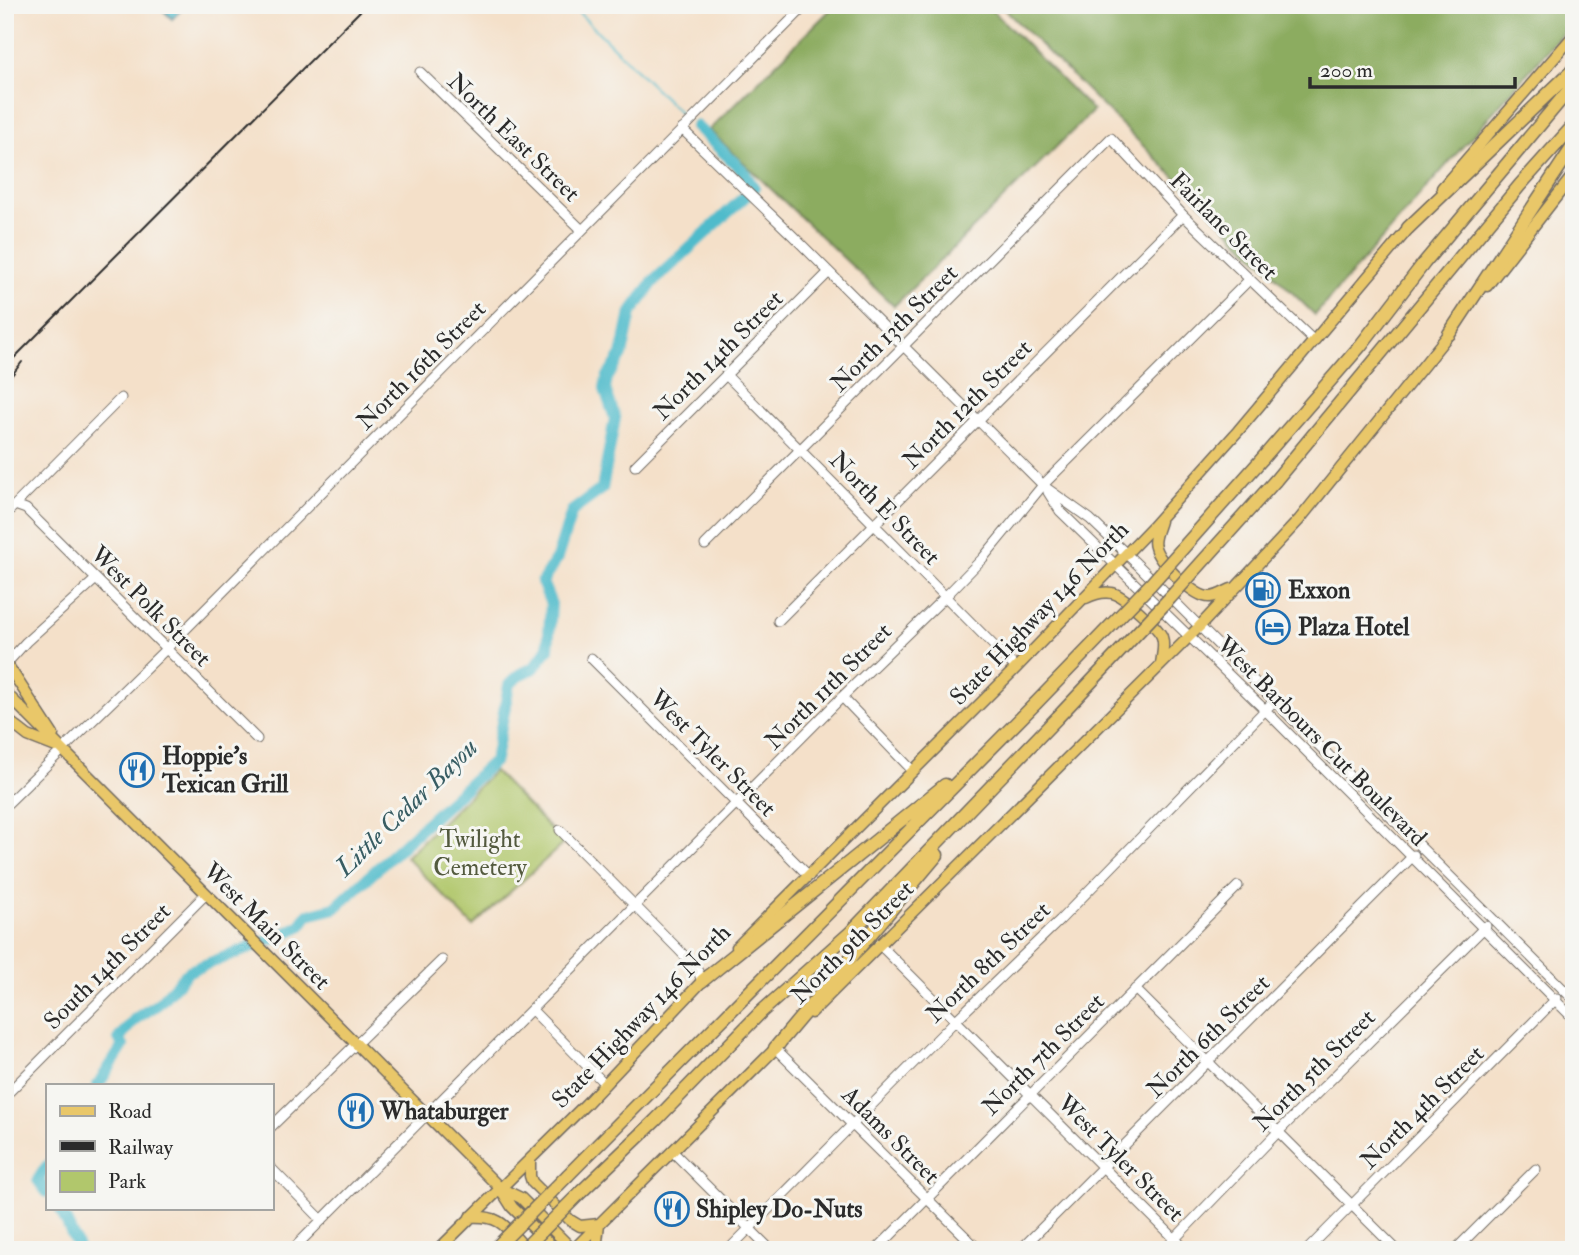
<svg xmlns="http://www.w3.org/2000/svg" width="1579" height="1255" font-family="'IM FELL Double Pica',serif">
	<rect width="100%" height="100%" fill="#f6f6f2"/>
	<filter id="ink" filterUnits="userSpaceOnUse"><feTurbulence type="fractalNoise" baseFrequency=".0143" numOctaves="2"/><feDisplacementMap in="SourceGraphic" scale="14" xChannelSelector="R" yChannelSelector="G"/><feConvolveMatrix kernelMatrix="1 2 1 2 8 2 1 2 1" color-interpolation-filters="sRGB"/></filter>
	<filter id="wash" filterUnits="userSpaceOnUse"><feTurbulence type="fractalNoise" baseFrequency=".00686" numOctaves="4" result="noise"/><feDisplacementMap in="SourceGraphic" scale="28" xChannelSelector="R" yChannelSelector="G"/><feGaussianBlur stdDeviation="1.57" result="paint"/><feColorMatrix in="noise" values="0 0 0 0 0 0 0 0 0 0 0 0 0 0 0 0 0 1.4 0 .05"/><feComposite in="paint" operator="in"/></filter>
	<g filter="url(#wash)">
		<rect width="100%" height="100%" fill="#f4e0c9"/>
		<path fill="#b1c76c" stroke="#6e794c" stroke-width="2" d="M494 771 564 843 473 926 406 857Z"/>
		<path fill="#8cac60" stroke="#5c6c46" stroke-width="2" d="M835 5H987L1093 111 894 306 709 130Z
			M1000 5H1574V20L1315 315Z"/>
		<path fill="#50bbcb" stroke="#3e737b" stroke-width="2" d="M158 5H186L172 19Z"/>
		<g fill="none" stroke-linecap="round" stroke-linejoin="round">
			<path stroke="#50bbcb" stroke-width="2" d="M571 5 685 118"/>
			<path stroke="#50bbcb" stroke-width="12" d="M98 1085 123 1046 119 1038 135 1019 158 1004 189 971 280 936 300 926 308 915 335 908 495 760 509 685 519 675 534 668 548 649 551 604 542 582 557 558 572 511 602 489 615 418 605 389 607 378 622 355 631 313 653 282 754 188 743 171 696 126
				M47 1166 38 1180 47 1192
				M60 1208 79 1250"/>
		</g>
	</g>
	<g filter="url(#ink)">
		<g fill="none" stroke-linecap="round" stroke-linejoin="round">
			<g stroke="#716a62" stroke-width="11">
				<path id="minor" d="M420 72 582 230
					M682 129 792 235 1045 487 1090 519 1140 567 1574 1000
					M726 375 1016 668
					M635 466 829 272
					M1048 492 1060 511 1265 710 1574 1019
					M15 505 26 509 257 739
					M5 515 121 398
					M705 545 1111 138 1183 215 1313 340
					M778 621 1183 215
					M591 658 809 876
					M7 663 26 642 96 579
					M842 697 912 770
					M5 806 167 648 806 5
					M560 830 678 949 697 969 702 981
					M879 944 1186 1250
					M1135 989 1397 1250
					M532 1010 605 1084
					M775 1048 979 1250
					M5 1096 206 894
					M271 1127 442 960
					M672 1151 771 1250
					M271 1168 321 1219
					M292 1250 842 697 945 597 983 558 1043 485 1250 279
					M728 1250 956 1020 1060 920 1274 701
					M876 1250 1238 886
					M1020 1250 1414 855
					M1164 1250 1278 1132 1486 926
					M1307 1250 1557 998
					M1455 1250 1536 1169"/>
			</g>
			<g stroke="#716a62" stroke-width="13">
				<path id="major" d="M1442 188 1574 35
					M1487 286 1574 174
					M1160 521C1158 529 1152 539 1155 547 1158 562 1195 598 1210 597 1217 597 1224 592 1231 589
					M1086 598C1094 594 1102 591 1112 593 1122 594 1159 628 1162 637 1165 645 1162 655 1161 664
					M5 661 53 735
					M5 692 500 1188 512 1207 556 1250
					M5 718 28 736 56 747
					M737 947 1016 668 1152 527 1238 431 1414 222
					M811 1013 1199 627 1299 520 1453 329
					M530 1160V1176L532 1182 570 1220 580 1226 599 1224 596 1250
					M500 1188 521 1198 573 1250
					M470 1217C503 1215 506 1228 527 1250
					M438 1250 586 1104 708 975
					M573 1250 780 1044"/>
			</g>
			<g stroke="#716a62" stroke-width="15">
				<path id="highway" d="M1408 228 1574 69
					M1449 334 1574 145
					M1262 459 1361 345 1424 263 1574 84
					M1275 481 1520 185 1574 125
					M702 981 945 785
					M775 1048 937 855
					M568 1175 1035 704
					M582 1191 655 1121 761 1012 851 932 1058 717"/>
			</g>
			<use href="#minor" stroke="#fff" stroke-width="9"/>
			<use href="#major" stroke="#e9c769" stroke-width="10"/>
			<use href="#highway" stroke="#e9c769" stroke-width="12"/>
			<path stroke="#2b2b2b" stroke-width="2" d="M5 367 366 5
				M5 384 22 362"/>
			<g stroke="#716a62" stroke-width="15" stroke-linecap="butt">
				<path id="highway-bridge" d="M1035 704 1151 584 1262 459
					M1058 717 1170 598 1275 481
					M494 1250 568 1175
					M523 1250 582 1191"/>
			</g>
			<use href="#highway-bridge" stroke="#e9c769" stroke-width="12"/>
		</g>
	</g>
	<defs>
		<g id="fuel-ring" transform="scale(1.75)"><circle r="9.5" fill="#f6f6f2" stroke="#1f6fb2" stroke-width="1.5"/><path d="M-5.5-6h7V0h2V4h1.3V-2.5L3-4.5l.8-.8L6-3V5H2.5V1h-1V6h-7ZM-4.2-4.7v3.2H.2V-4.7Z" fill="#1f6fb2"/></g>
		<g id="hotel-ring" transform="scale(1.75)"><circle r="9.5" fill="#f6f6f2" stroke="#1f6fb2" stroke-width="1.5"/><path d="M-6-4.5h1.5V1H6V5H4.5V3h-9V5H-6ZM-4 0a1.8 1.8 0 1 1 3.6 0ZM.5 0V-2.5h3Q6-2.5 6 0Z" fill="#1f6fb2"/></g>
		<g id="restaurant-ring" transform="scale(1.75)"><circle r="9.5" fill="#f6f6f2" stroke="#1f6fb2" stroke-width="1.5"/><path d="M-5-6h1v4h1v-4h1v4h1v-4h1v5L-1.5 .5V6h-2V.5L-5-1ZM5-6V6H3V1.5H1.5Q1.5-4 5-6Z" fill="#1f6fb2"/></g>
	</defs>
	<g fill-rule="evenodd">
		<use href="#fuel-ring" x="1263" y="590"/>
		<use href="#hotel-ring" x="1273" y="627"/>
		<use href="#restaurant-ring" x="137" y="770"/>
		<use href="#restaurant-ring" x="356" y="1111"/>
		<use href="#restaurant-ring" x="672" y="1209"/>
	</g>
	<g text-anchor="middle" stroke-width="6" stroke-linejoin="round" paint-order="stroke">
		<g font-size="24" fill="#2b2b2b" stroke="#f6f6f2">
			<text transform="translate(514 137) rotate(44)" y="8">North East Street</text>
			<text transform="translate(1224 226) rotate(45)" y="8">Fairlane Street</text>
			<text transform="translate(894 328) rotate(-45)" y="8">North 13th Street</text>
			<text transform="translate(718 355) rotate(-45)" y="8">North 14th Street</text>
			<text transform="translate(421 365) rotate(-45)" y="8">North 16th Street</text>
			<text transform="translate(967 404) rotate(-45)" y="8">North 12th Street</text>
			<text transform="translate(885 508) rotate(46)" y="8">North E Street</text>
			<text transform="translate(151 606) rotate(45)" y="8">West Polk Street</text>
			<text transform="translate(1039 613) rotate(-46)" y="8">State Highway 146 North</text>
			<text transform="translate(828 686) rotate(-45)" y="8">North 11th Street</text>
			<text transform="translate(1322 741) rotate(45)" y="8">West Barbours Cut Boulevard</text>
			<text transform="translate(713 753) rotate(45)" y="8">West Tyler Street</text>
			<text transform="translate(267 926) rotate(45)" y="8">West Main Street</text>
			<text transform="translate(852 942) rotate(-45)" y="8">North 9th Street</text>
			<text transform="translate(988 962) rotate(-44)" y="8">North 8th Street</text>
			<text transform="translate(107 966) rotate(-45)" y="8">South 14th Street</text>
			<text transform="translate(641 1016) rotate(-46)" y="8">State Highway 146 North</text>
			<text transform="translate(1208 1036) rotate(-45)" y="8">North 6th Street</text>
			<text transform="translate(1043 1054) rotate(-45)" y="8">North 7th Street</text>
			<text transform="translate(1314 1070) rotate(-45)" y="8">North 5th Street</text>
			<text transform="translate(1422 1107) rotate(-45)" y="8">North 4th Street</text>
			<text transform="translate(891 1135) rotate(45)" y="8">Adams Street</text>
			<text transform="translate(1121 1158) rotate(45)" y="8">West Tyler Street</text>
		</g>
		<g font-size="24" font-weight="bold" fill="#2b2b2b" stroke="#f6f6f2" text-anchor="start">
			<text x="1288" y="598">Exxon</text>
			<text x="1298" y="635">Plaza Hotel</text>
			<text x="162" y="764">Hoppie's<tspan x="162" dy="28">Texican Grill</tspan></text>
			<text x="380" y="1119">Whataburger</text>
			<text x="696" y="1217">Shipley Do-Nuts</text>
		</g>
		<g font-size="24" fill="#535a3e" stroke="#f6f6f2">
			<text x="480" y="847">Twilight<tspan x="480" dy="28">Cemetery</tspan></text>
		</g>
		<g font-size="26" font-style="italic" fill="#385d63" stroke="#f6f6f2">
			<text transform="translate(406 807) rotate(-44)" y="9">Little Cedar Bayou</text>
		</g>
	</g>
	<rect width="1579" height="1255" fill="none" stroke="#f6f6f2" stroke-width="28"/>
	<rect x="46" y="1084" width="228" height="126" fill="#f6f6f2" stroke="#a5a5a2" stroke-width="2"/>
	<rect x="60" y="1106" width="35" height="10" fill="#e9c769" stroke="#a5a5a2" stroke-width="2"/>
	<text x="108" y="1118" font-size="21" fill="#2b2b2b">Road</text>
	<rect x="60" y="1141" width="35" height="10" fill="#2b2b2b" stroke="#a5a5a2" stroke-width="2"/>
	<text x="108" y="1154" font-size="21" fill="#2b2b2b">Railway</text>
	<rect x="60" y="1171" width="35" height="21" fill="#b1c76c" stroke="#a5a5a2" stroke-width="2"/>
	<text x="108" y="1188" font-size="21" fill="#2b2b2b">Park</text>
	<path d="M1310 77v10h205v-10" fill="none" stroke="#2b2b2b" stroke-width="3.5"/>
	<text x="1320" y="77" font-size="21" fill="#2b2b2b" stroke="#f6f6f2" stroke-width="5" paint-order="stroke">200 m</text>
</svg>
